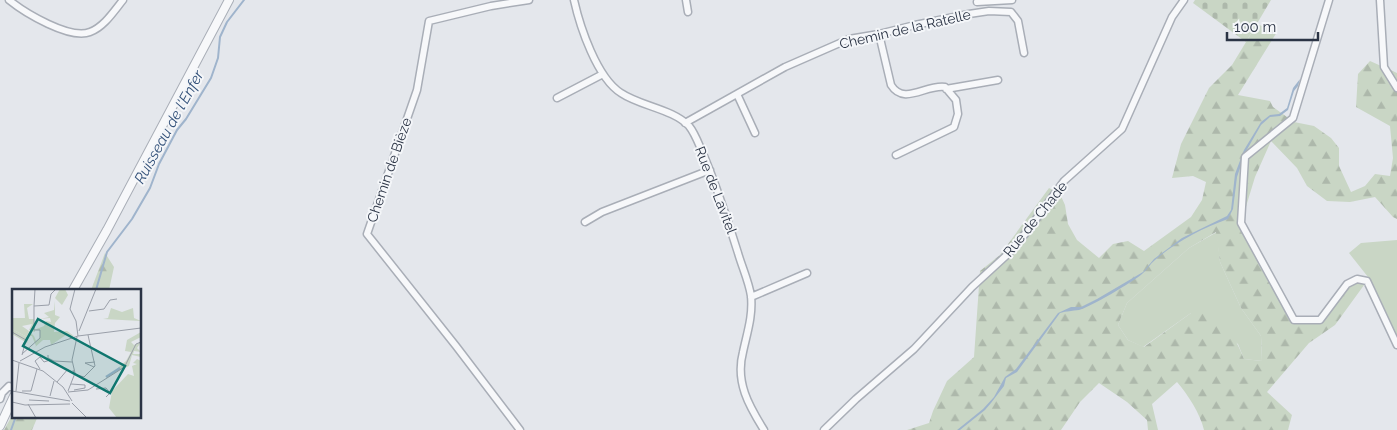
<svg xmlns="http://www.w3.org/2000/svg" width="1397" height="430" font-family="Raleway,sans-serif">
	<defs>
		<pattern id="forest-firs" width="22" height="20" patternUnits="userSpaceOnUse" patternTransform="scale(1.25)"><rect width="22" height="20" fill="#c9d6c5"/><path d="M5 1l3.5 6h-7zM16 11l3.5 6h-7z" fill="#adb8ab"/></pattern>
		<pattern id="cemetery-stones" width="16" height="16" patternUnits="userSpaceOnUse" patternTransform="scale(1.25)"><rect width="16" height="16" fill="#c9d6c5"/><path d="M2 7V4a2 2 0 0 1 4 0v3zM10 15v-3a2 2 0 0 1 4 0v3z" fill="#adb8ab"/></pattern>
	</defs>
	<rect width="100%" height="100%" fill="#e4e7ec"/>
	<path fill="#c9d6c5" d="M1217 232 1220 262 1241 308 1261 336 1262 361 1244 359 1238 344 1191 313 1143 347 1128 340 1118 325 1127 303 1189 248Z
		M1397 240V336L1368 277 1349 253 1361 243Z"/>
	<path fill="url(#forest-firs)" fill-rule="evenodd" d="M1257 24 1277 32 1238 95 1270 101 1273 107 1294 122 1314 126 1331 138 1339 148V166L1351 192 1365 186 1375 174 1390 176 1393 158 1390 126 1356 107 1358 74 1370 61 1397 73V219L1393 217 1375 197 1350 202 1327 201 1307 186 1297 168 1271 141 1255 177 1241 223 1294 320H1320L1347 284 1367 281 1335 325 1309 343 1267 392 1292 415 1288 430H1204C1200 413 1188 395 1177 382L1152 404 1158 430H1148L1147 420 1127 402 1099 383 1080 402 1061 430H907L929 423 933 411 947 381 974 357 980 271 1000 255 1049 188 1060 194 1065 205 1068 224 1077 240 1099 258 1113 244 1128 241 1144 251 1191 217 1202 200 1206 182 1193 176 1172 178 1181 144 1209 88 1232 65ZM1216 232 1220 262 1241 308 1261 336 1262 361 1244 359C1234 334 1227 326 1205 310L1191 313 1144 347 1128 340 1118 325 1127 303 1189 248Z
		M105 253 114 267 109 290H91Z
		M14 412V416H38L32 430H4Z"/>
	<path fill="url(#cemetery-stones)" d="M1195 0H1271L1246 42 1193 3Z"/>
	<path fill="#9fb4cc" d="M1300 79 1298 86 1294 91 1288 110 1280 116 1270 117 1261 125 1245 153 1237 177 1233 209 1228 219C1201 229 1177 241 1155 260 1150 264 1147 270 1142 274 1133 282 1090 307 1079 310 1072 311 1067 311 1060 313L1017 372 1006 378 1004 386 991 403 985 410 960 430H957L983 409 994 397 1005 377 1016 369 1058 313 1071 307H1081L1097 299 1143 272 1154 259 1182 238 1227 216 1231 210 1235 174 1244 150 1261 122 1270 115 1279 114 1287 108 1293 88Z"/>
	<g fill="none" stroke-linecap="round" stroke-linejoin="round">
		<path stroke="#9fb4cc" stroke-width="2" d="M96 290 107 252 132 219 150 188 159 164 177 130 186 119 211 78 218 58 220 37 227 22 244 0
			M11 430 16 416"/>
		<g stroke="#a9aeb7" stroke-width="9">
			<path id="minor" d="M9 0C25 13 70 40 90 32 104 27 114 11 123 0
				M574 0C580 27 597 78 621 93 640 106 673 109 689 126 694 132 698 142 701 149 716 183 727 218 738 253 742 267 749 282 751 296 753 316 747 333 743 352 735 382 749 406 764 430
				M686 0 688 12
				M1329 0 1293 118 1245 157 1241 223 1294 320H1320L1347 284 1357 279 1367 281 1397 345
				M1380 0 1384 67 1397 88
				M977 2 1012 0
				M879 34 891 85C904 106 926 84 945 87L956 100 958 114 954 127 896 155
				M946 89 998 80
				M737 94 755 133
				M557 98 603 74
				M685 123 785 67 849 39 879 34 915 25 969 14 989 11 1011 12 1018 21 1024 53
				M585 222 602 212 710 170
				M751 297 807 273
				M0 399 2 393 9 386 14 388
				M520 430 456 346 367 234 417 90 429 21 491 6 529 0
				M824 430 856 399 914 349 972 287 1008 254 1025 234 1064 181 1122 129 1172 17 1184 0"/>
		</g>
		<g stroke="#a9aeb7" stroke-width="10">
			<path id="tertiary" d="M73 290 107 230 229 0
				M0 426 14 396"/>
		</g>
		<use href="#minor" stroke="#f7f8fa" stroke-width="6"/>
		<use href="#tertiary" stroke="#f7f8fa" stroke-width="8"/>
	</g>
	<g text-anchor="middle" stroke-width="4" stroke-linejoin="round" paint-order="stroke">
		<g font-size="14" fill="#2b3445" stroke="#f4f6f9">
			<text transform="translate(905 29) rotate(-13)" y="5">Chemin de la Ratelle</text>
			<text transform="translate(389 170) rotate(-71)" y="5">Chemin de Bièze</text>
			<text transform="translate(716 190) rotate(69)" y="5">Rue de Lavitel</text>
			<text transform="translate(1035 219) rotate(-51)" y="5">Rue de Chade</text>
		</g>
		<g font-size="15" font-style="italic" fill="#34527a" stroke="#f4f6f9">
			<text transform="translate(169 127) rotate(-61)" y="5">Ruisseau de l'Enfer</text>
		</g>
	</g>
	<g transform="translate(12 289)">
		<rect width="129" height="129" fill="#e4e7ec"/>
		<path d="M12 15H21L15 19 17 30H22L23 43 17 41 20 35 10 37 17 42 15 48 0 40V29H13Z" fill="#c9d6c5"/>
		<path d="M48 0H53L56 6 50 16 43 9ZM43 12V26L48 28 43 34 42 43 55 42 62 47 54 46 39 56 38 51H31L21 60 24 57 20 47H17L15 54 0 45V40L15 48 17 42 22 47 24 52 28 49V41H22L32 37 34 32 39 33 38 29 28 30 37 28 32 24 42 21ZM99 19 110 23 121 19 122 29 129 32 91 30 96 29ZM129 43V48L119 53 122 56 129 53 125 59 129 63 122 62 121 65H129V68L120 66 117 77 100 84 114 72 119 63 113 62 115 51ZM125 70 129 72V129H105L97 119 100 102 116 85 122 87 120 77 125 75 121 74Z" fill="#c9d6c5"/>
		<path fill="none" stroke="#9fb4cc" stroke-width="2.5" d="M94 88 108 79"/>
		<path fill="none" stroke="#9a9fa9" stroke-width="1" d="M63 0 58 20 64 32 66 47M22 17 23 0M77 22 92 20 98 11 105 10M67 42 84 0M0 43 14 51 10 66M10 65 28 49V41H22V17L37 16 39 5 44 0M36 66V69L42 72 60 73M0 71 31 82 51 98 60 112M8 72 33 58 66 47 129 39M113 77 124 55 129 53M82 78 73 74 83 73M28 80 23 72 28 68 32 73 38 71M61 81 62 85 72 88 83 77 76 46M45 93 56 80M59 95 73 96V99L62 101M84 100 94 99 98 104 94 108M0 102 58 112M4 102 7 74M10 102H19L25 80M56 102 63 84 60 71 65 48M56 103 76 101 114 77M38 107 42 92M17 111 37 112M0 113 13 116 58 115M60 114 75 129M16 115 24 129"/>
		<path fill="#0f766e" fill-opacity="0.15" stroke="#0f766e" stroke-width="2.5" d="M26 30 113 77 98 104 11 57Z"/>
		<rect width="129" height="129" fill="none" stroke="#2b3445" stroke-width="2.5"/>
	</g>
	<path d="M1227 32v8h91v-8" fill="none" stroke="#2b3445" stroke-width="2.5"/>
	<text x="1234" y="32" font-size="15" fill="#2b3445" stroke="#f4f6f9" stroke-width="4" paint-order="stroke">100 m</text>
</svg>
